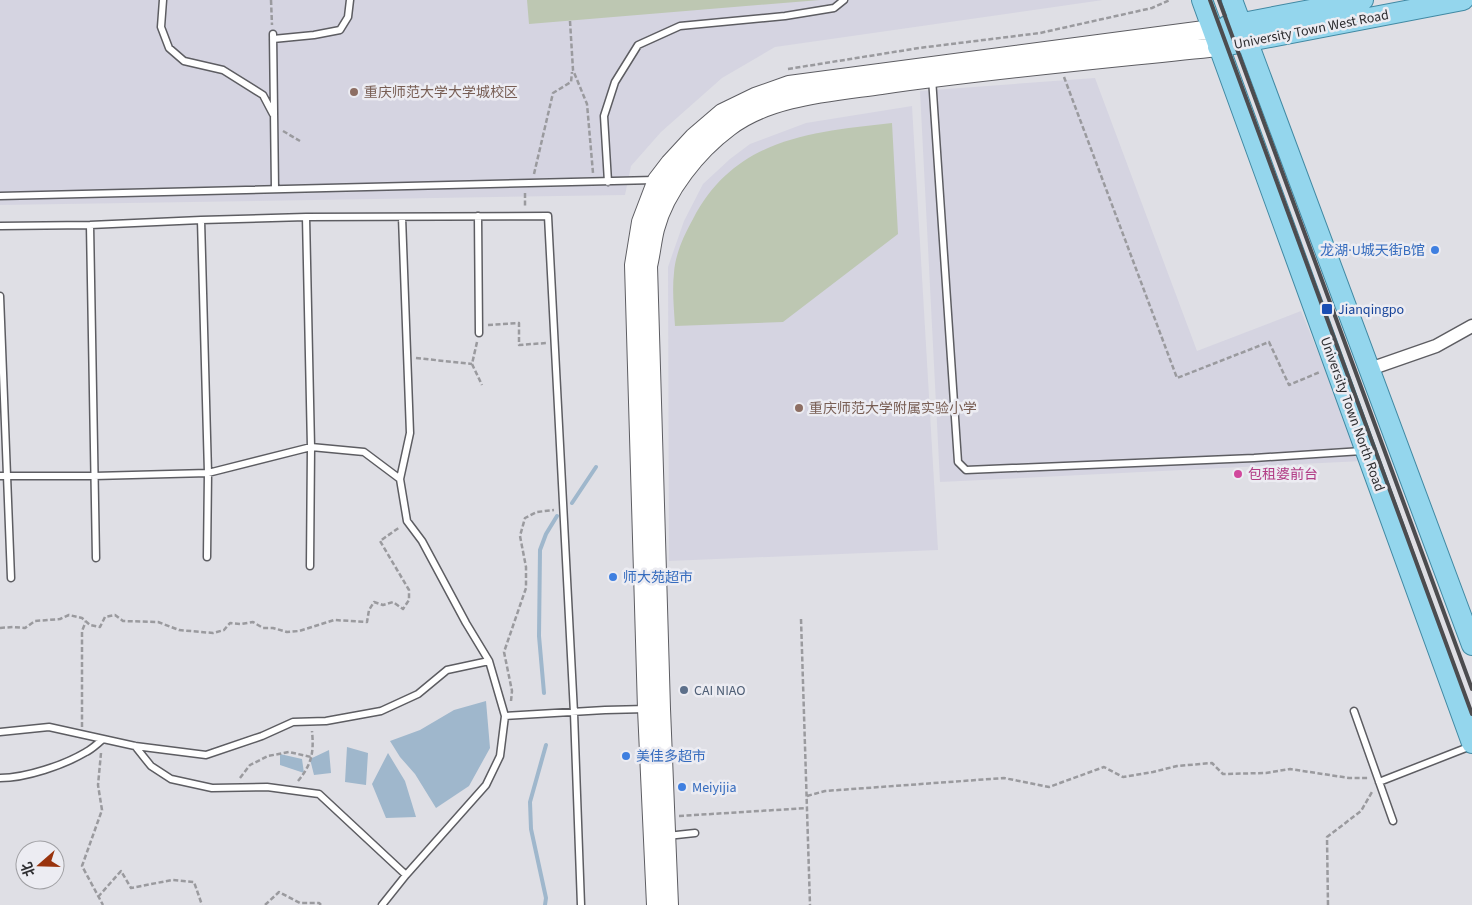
<svg xmlns="http://www.w3.org/2000/svg" width="1472" height="905" font-family="'Source Sans 3','Noto Sans SC',sans-serif">
	<rect width="100%" height="100%" fill="#dfdfe5"/>
	<path fill="#d5d4e1" d="M0 0H1103L775 47 722 78 661 132 631 166 625 195 0 205Z
		M1095 78 1197 351 1301 311 1363 461 940 482 920 91Z
		M912 106 938 550 669 561 668 267 684 221 703 184 730 159 750 144 806 123Z"/>
	<path fill="#bdc7b2" d="M527 0H820L529 24Z
		M892 123 898 234 783 322 675 326C674 309 672 290 674 273 675 255 684 235 693 219 735 138 811 132 892 123Z"/>
	<path fill="#9fb7cc" d="M486 701 490 748 469 786 436 808 415 774 400 757 390 741 420 730 454 710Z
		M347 747 368 753 366 785 345 782Z
		M329 750 331 773 314 775 310 759Z
		M388 753 405 781 416 817 386 818 372 784Z
		M280 754 302 759 304 773 280 765Z"/>
	<g fill="none" stroke-linecap="round" stroke-linejoin="round">
		<path stroke="#9fb7cc" stroke-width="4" d="M572 503 596 467
			M544 693 539 636 540 550 546 534 557 516
			M545 905 546 898 531 829 530 802 546 745"/>
		<g stroke="#5d5d62" stroke-width="9">
			<path id="lane" d="M163 0 161 27 169 48 184 61 223 70 263 95 273 114
				M273 34 275 189
				M273 39 314 35 340 30 348 17 350 0
				M932 78 958 462 966 470 1254 458 1362 451
				M608 182 604 116 615 82 638 45 680 26 785 16 834 8 844 0
				M0 196 655 180
				M478 216 479 333
				M306 217 311 447 310 566
				M201 220 306 217 548 216 574 713 581 905
				M90 225 96 558
				M0 226 90 225 201 220 208 473 207 557
				M0 296 11 578
				M0 476H94L208 473 311 447 364 452 400 479 407 521 422 541 466 623 489 661 505 716 605 710 647 709
				M400 479 410 433 402 217
				M1354 711 1393 821
				M0 732 49 727 135 746 206 755 262 736 293 722 326 721 381 711 418 694 447 670 489 661
				M135 746 151 766 171 779 212 788 267 787 319 794 406 875
				M0 778C26 778 64 765 86 752 92 749 97 744 102 740
				M1379 782 1471 746
				M667 836 695 833
				M382 905 406 875 486 785 500 756 505 716"/>
		</g>
		<g stroke="#5d5d62" stroke-width="15">
			<path id="street" d="M1370 369 1436 346 1472 326"/>
		</g>
		<g stroke="#5d5d62" stroke-width="20">
			<path id="secondary" d="M656 905 647 709 634 265 641 222 657 180 670 163 694 137 722 113 755 97 789 85 1212 29
				M669 905 661 709 648 266C651 254 652 241 655 229 665 190 698 150 729 127 769 96 832 92 881 85 992 69 1105 59 1218 47"/>
		</g>
		<g stroke="#4189a3" stroke-width="22">
			<path id="primary" d="M1202 0 1472 743
				M1232 0 1472 645
				M1227 26 1363 0
				M1218 47 1463 0"/>
		</g>
		<path stroke="#9a9a9e" stroke-width="2.5" stroke-dasharray="5 2.5" stroke-linecap="butt" d="M271 0 272 25
			M570 21 573 70 587 104 593 173
			M788 69 919 48 1040 33 1152 8 1170 0
			M1064 77 1177 378 1269 342 1289 385 1320 372
			M283 131 300 141
			M534 174 553 93 571 82 572 72
			M525 193V207
			M488 325 519 323V345L546 343
			M477 342 472 364 482 385
			M416 358 472 364
			M801 619 810 905
			M0 628 13 627 25 628 35 621 60 619 69 615 82 618 90 625 100 627 105 617 115 615 123 621 158 622 179 630 213 633 224 630 230 623 241 624 253 622 263 628H273L287 632 299 631 334 620 367 622 369 610 374 602 383 605 393 602 403 609 409 600V590L380 541 400 527
			M511 701 512 691 504 652 526 588V567L520 536 525 518 537 512 554 510
			M82 727V631L86 621
			M101 753 98 785 102 810 82 866 103 905
			M240 778 250 765 268 756 289 752 311 757
			M298 781C312 764 314 752 312 731
			M807 796 825 791 1004 778 1049 787 1104 767 1123 777 1153 772 1177 766 1212 763 1223 774 1266 773 1290 769 1349 778H1368
			M679 816 808 808
			M98 897 121 871 131 888 172 880 194 882 202 905
			M265 905 279 892 300 903H319L321 905
			M1328 905 1327 837 1361 811 1372 792"/>
		<use href="#lane" stroke="#fff" stroke-width="6"/>
		<use href="#street" stroke="#fff" stroke-width="12"/>
		<use href="#secondary" stroke="#fff" stroke-width="18"/>
		<use href="#primary" stroke="#94d6ed" stroke-width="20"/>
		<path stroke="#4c4c4f" stroke-width="4" d="M1210 0 1472 714
			M1219 0 1472 689"/>
	</g>
	<g fill="#8d6e63" stroke="#ececf2" stroke-width="2">
		<circle cx="354" cy="92" r="5"/>
		<circle cx="799" cy="408" r="5"/>
	</g>
	<g fill="#3f7fe0" stroke="#ececf2" stroke-width="2">
		<circle cx="1435" cy="250" r="5"/>
		<circle cx="613" cy="577" r="5"/>
		<circle cx="626" cy="756" r="5"/>
		<circle cx="682" cy="787" r="5"/>
	</g>
	<rect fill="#1a4fb4" stroke="#ececf2" stroke-width="2" x="1321" y="303" width="12" height="12" rx="2.5"/>
	<circle fill="#d1479c" stroke="#ececf2" stroke-width="2" cx="1238" cy="474" r="5"/>
	<circle fill="#5c6f8a" stroke="#ececf2" stroke-width="2" cx="684" cy="690" r="5"/>
	<g text-anchor="middle" stroke-width="5" stroke-linejoin="round" paint-order="stroke">
		<g font-size="14" fill="#2d2d30" stroke="#ececf2">
			<text transform="translate(1311 29) rotate(-11)" y="5">University Town West Road</text>
			<text transform="translate(1353 414) rotate(70)" y="5">University Town North Road</text>
		</g>
		<g font-size="14" fill="#785e54" stroke="#ececf2" text-anchor="start">
			<text x="364" y="97">重庆师范大学大学城校区</text>
			<text x="809" y="413">重庆师范大学附属实验小学</text>
		</g>
		<g font-size="14" fill="#366cbe" stroke="#ececf2" text-anchor="start">
			<text x="1425" y="255" text-anchor="end">龙湖·U城天街B馆</text>
			<text x="623" y="582">师大苑超市</text>
			<text x="636" y="761">美佳多超市</text>
			<text x="692" y="792">Meiyijia</text>
		</g>
		<g font-size="14" fill="#164399" stroke="#ececf2" text-anchor="start">
			<text x="1338" y="314">Jianqingpo</text>
		</g>
		<g font-size="14" fill="#b23c85" stroke="#ececf2" text-anchor="start">
			<text x="1248" y="479">包租婆前台</text>
		</g>
		<g font-size="14" fill="#4e5e75" stroke="#ececf2" text-anchor="start">
			<text x="694" y="695">CAI NIAO</text>
		</g>
	</g>
	<g transform="translate(40 865) rotate(250)"><circle r="24" fill="#ececf2" stroke="#a0a0a4"/>
	<path d="M0-4L9 19L0 12L-9 19Z" fill="#99330d"/>
	<text y="-8" font-size="14" font-weight="bold" text-anchor="middle" fill="#2d2d30">北</text>
	</g>
</svg>
